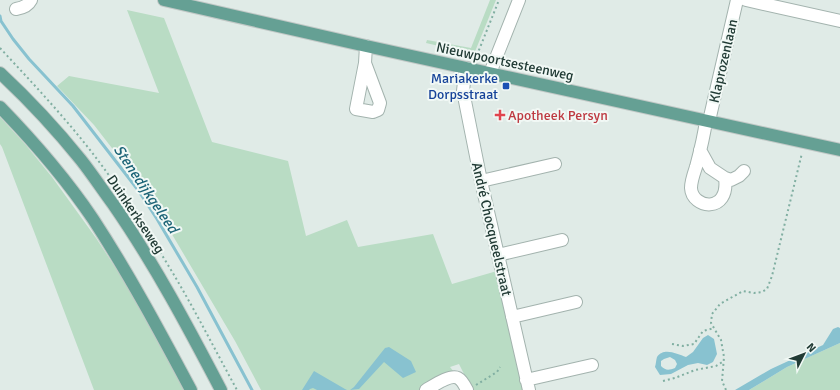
<svg xmlns="http://www.w3.org/2000/svg" width="840" height="390" font-family="Signika,sans-serif">
	<rect width="100%" height="100%" fill="#e0ebe7"/>
	<path fill="#b9dcc4" d="M490 0H496L474 54 426 43 427 40 471 48Z
		M127 10 164 18 212 142 288 161 306 236 347 220 358 247 433 234 452 284 497 271 525 390H472L459 364 450 367 454 372 419 390H261L235 341 150 197 94 125 57 86 69 76 159 93Z
		M0 117 25 144 52 177 96 238 119 273 141 310 185 390H94L2 147 0 144Z
		M840 343V390H749L787 367Z"/>
	<path fill="#88c2d0" fill-rule="evenodd" d="M838 327 840 328V343L787 367 749 390H735L771 369 823 345 833 329Z
		M708 335 714 339 717 354 713 362 707 365 698 363 688 365 671 374 660 375 655 367C656 364 656 360 657 357 664 347 677 354 686 357L693 352 703 338ZM670 357 675 360 677 364 675 368C669 370 666 371 661 366V361L664 359Z
		M389 347 411 361 416 372 403 378 384 362 359 389 350 390 354 387 385 348Z
		M314 371 345 389 347 390H317L313 388 310 389 309 390H302Z"/>
	<g fill="none" stroke-linecap="round" stroke-linejoin="round">
		<path stroke="#88c2d0" stroke-width="3" d="M0 16 1 21 13 39 29 59 73 106 138 190 157 219 197 287 252 390"/>
		<g stroke="#a3b3ae" stroke-width="14">
			<path id="minor" d="M746 0 840 21
				M16 9C22 8 28 6 31 0
				M365 63 380 103 378 110 373 112 356 109 365 63 366 46
				M467 68 465 73 463 91 481 181 529 390
				M490 73 519 0
				M706 121C704 136 700 152 696 167 694 173 691 181 691 188 692 209 730 214 725 178
				M709 121 737 0
				M700 150 710 168 725 178 731 180 739 176 744 171
				M481 181 555 164
				M498 255 562 240
				M512 317 576 302
				M526 380 592 365
				M426 390C433 386 450 374 458 378 462 380 465 386 467 390"/>
		</g>
		<g stroke="#c1c8c6" stroke-width="14">
			<path id="major" d="M164 0 366 46 840 150
				M0 73C29 100 56 129 81 160 92 174 102 189 113 204 154 263 188 327 221 390
				M0 107C34 142 66 179 93 219 129 274 160 332 191 390"/>
		</g>
		<path stroke="#81afa2" stroke-width="2" stroke-dasharray="2 3" stroke-linecap="butt" d="M0 48C38 89 76 129 108 174 130 204 149 234 168 265 193 306 214 348 237 390
			M474 59 476 57 479 50 499 0
			M672 344 683 346 694 344 703 331 714 328
			M663 381 675 378 695 370 716 366 724 361
			M476 385 497 372 500 367
			M726 390 722 381 724 357 721 340 711 323 712 314 720 304 743 291 754 293 762 292 767 289 772 276 802 153"/>
		<use href="#minor" stroke="#fff" stroke-width="12"/>
		<use href="#major" stroke="#65a094" stroke-width="12"/>
	</g>
	<rect fill="#1a4fb4" stroke="#f1f8f5" stroke-width="1.5" x="502" y="82" width="8" height="8" rx="2"/>
	<path fill="#e0444e" stroke="#f1f8f5" stroke-width="1.5" d="M498 109h4v4h4v4h-4v4h-4v-4h-4v-4h4z"/>
	<g text-anchor="middle" stroke-width="4" stroke-linejoin="round" paint-order="stroke">
		<g font-size="14" fill="#213b35" stroke="#f1f8f5">
			<text transform="translate(505 61) rotate(12)" y="5">Nieuwpoortsesteenweg</text>
			<text transform="translate(723 61) rotate(-77)" y="5">Klaprozenlaan</text>
			<text transform="translate(136 214) rotate(56)" y="5">Duinkerkseweg</text>
			<text transform="translate(492 229) rotate(77)" y="5">André Chocqueelstraat</text>
		</g>
		<g font-size="14" fill="#164399" stroke="#f1f8f5" text-anchor="end">
			<text x="498" y="83">Mariakerke<tspan x="498" dy="16">Dorpsstraat</tspan></text>
		</g>
		<g font-size="14" fill="#be3a42" stroke="#f1f8f5" text-anchor="start">
			<text x="508" y="120">Apotheek Persyn</text>
		</g>
		<g font-size="15" font-style="italic" fill="#1c6477" stroke="#f1f8f5">
			<text transform="translate(146 189) rotate(56)" y="5">Stenedijkgeleed</text>
		</g>
	</g>
	<g transform="translate(804 354) rotate(48)" stroke="#f1f8f5" stroke-width="3" paint-order="stroke">
	<path d="M0-3L7 15L0 10L-7 15Z" fill="#213b35"/>
	<text y="-6" font-size="11" font-weight="bold" text-anchor="middle" fill="#213b35">N</text>
	</g>
</svg>
